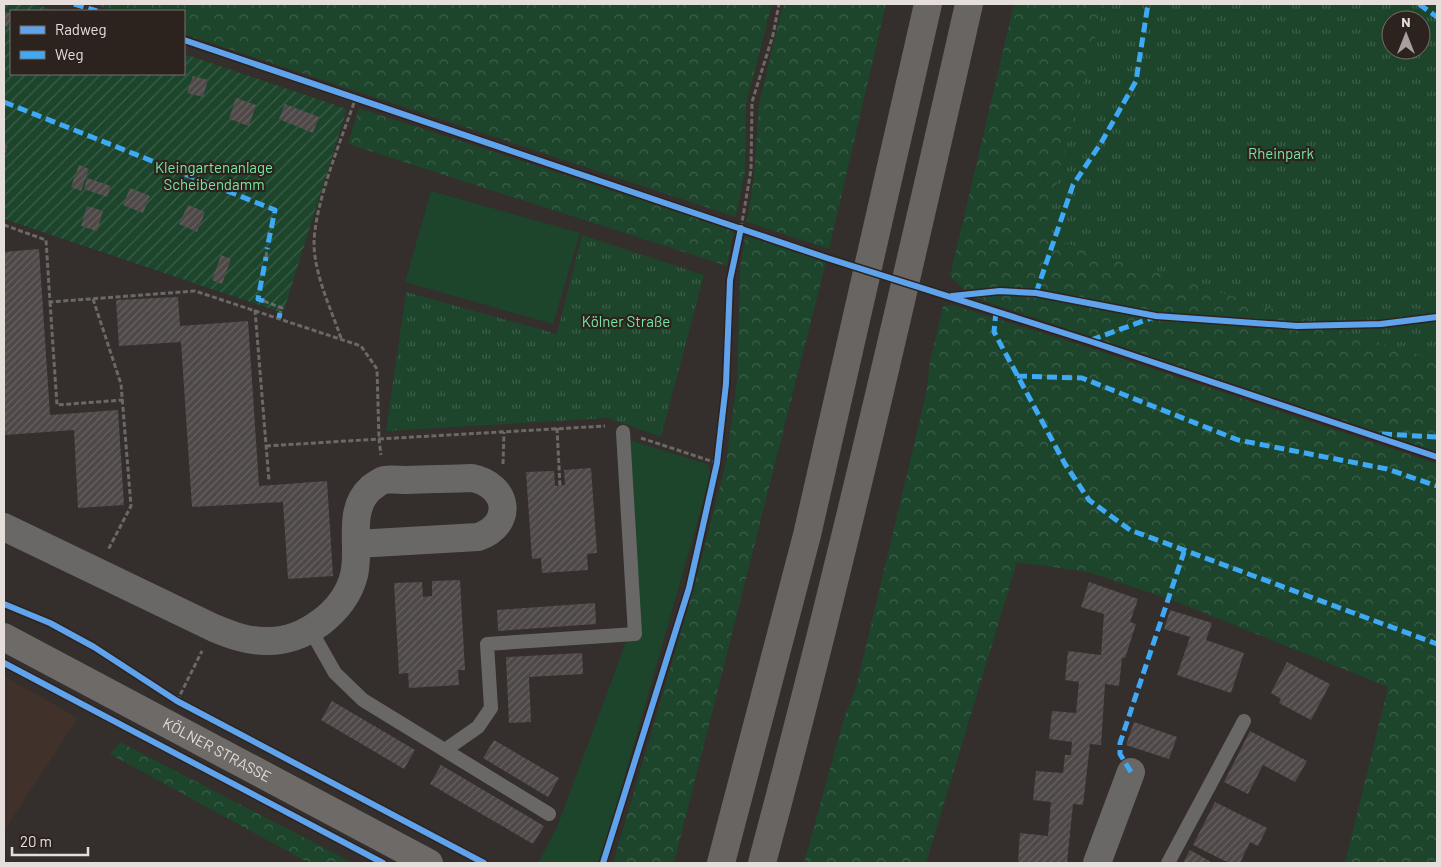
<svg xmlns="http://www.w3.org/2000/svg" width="1441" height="867" font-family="Barlow,sans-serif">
	<defs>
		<pattern id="forest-crowns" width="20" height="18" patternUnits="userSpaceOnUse" patternTransform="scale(1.25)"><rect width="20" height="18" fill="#1c452c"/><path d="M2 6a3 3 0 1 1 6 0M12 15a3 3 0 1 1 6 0" fill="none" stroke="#3d5f4a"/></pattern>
		<pattern id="park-tufts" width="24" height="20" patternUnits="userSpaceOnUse" patternTransform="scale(1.25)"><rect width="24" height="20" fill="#1c452c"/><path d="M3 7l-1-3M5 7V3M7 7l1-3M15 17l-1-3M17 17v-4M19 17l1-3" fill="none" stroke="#3d5f4a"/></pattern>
		<pattern id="garden-furrows" width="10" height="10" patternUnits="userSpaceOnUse" patternTransform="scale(1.25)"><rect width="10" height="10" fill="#1c452c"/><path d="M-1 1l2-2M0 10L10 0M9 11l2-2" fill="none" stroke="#3d5f4a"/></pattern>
		<pattern id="building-hatch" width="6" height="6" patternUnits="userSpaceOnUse" patternTransform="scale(1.25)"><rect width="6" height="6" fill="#4e4948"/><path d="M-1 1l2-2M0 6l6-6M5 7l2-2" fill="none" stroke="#676362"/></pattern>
	</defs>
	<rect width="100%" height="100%" fill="#342e2c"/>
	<path fill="#40312a" d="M4 676 78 718 4 831Z"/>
	<path fill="#1c452c" d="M431 191 580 233 553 324 405 282Z
		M616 436 707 464 711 474 600 863H538L557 827 631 629Z"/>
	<path fill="url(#forest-crowns)" fill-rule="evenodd" d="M92 4H772L746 104 745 171 736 217 184 34V11H115Z
		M783 4H886L829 249 747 222 754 176 759 104Z
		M1014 4H1402L1437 31V452L972 297 950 276ZM1391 20H1421V50H1391Z
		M359 108 734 230 727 266 348 144Z
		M745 236 826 262 674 863H613L693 591 726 463 737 381 740 270Z
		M952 305 1084 346 1437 464V863H1345L1388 687 1172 600 1088 572 1017 562 926 863H804L844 718 856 688 926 394 930 361 943 306Z
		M120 742 353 863H309L110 754Z"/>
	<path fill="url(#park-tufts)" fill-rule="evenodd" d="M1104 4H1437V361L1043 236ZM1391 20H1421V50H1391Z
		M582 235 704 275 661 437 608 418 386 431 406 292 557 334Z"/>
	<path fill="url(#garden-furrows)" d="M4 4H35L57 11H11V74H184V54L347 109 283 313 4 219Z"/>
	<path fill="url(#building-hatch)" d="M4 11 11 14 8 27 4 26Z
		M193 76 208 80 203 97 187 93Z
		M236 98 256 105 249 126 229 119Z
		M285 104 319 117 313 133 279 119Z
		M4 144 8 146 4 156Z
		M79 165 89 169 81 191 71 187Z
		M87 178 111 186 107 197 84 189Z
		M130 188 150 196 143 213 123 205Z
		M188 205 205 212 197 232 179 224Z
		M87 206 103 211 97 231 81 226Z
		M39 249 50 415 118 410 124 505 78 508 74 430 4 435V252Z
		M221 255 231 259 222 284 212 280Z
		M178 297 180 326 248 321 259 486 327 481 333 576 288 579 283 502 192 507 181 342 119 346 116 300Z
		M591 468 597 553 587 554 588 570 542 573 541 558 532 559 526 472 554 471 555 486 565 485 564 470Z
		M460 580 465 670H458L459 685 409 688 408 673 399 674 394 583 422 582 423 597 432 596V581Z
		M1089 582 1138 599 1130 622 1136 624 1125 658H1122L1119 686 1105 684 1101 745 1090 744 1083 805 1073 804 1067 863H1018L1020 833 1048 836 1051 802 1033 800 1036 771 1063 773 1065 755H1071L1072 742 1049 739 1052 711 1076 713 1079 682 1065 680 1068 651 1101 655 1104 614 1081 607Z
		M595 603 596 624 498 631 497 610Z
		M1170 610 1212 623 1206 640 1244 653 1231 693 1177 675 1190 637 1164 629Z
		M582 653 583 674 529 677 531 722 509 723 506 657Z
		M1287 662 1330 684 1311 720 1279 703 1281 699 1271 693Z
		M332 701 415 750 404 769 321 720Z
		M1134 722 1177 737 1169 759 1126 745Z
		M1250 731 1307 761 1295 782 1263 765 1248 794 1224 782Z
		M494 740 559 778 548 797 483 758Z
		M441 765 544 826 533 844 430 784Z
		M1215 802 1267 828 1258 846 1250 842 1240 863H1229L1193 845Z
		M1190 850 1211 862 1210 863H1183Z"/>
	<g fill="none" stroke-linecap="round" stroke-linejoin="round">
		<path stroke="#6b6866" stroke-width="3" stroke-dasharray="5 2.5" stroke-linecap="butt" d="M4 225 46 240 50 302 195 291 361 346 377 369 379 439 605 426
			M741 228 751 170 752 102 773 35 779 4
			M266 257 267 249
			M93 299 121 384 131 506 108 550
			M264 301 282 308 280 313
			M50 302 57 405 123 400
			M255 310 269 481
			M341 338C331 309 315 276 314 245 314 204 342 138 356 97
			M557 428 560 486
			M641 438 717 463
			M266 446 379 439 381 455
			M503 464 504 432
			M177 701 202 651"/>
		<path stroke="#6a6867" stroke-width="14" d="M310 629 335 673 363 700 549 814
			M445 750 478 727 491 708 487 644 635 634 623 432
			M1168 863 1244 721"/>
		<path stroke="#6a6867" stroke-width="28" d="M4 527 214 628C231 635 247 641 265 641 303 643 345 612 354 575 361 547 346 510 371 488 374 486 380 481 384 480 391 479 400 480 407 480 428 479 450 479 472 478 508 485 515 524 478 537L356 544
			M1097 863 1131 772"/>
		<path stroke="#6d6a68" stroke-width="28" id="s1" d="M4 637 429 863"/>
		<path stroke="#696563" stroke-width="28" d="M721 863 807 535 928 4
			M762 863C838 579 904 291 969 4"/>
		<path stroke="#3fa9f5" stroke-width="5" stroke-dasharray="10 5" stroke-linecap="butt" d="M74 4 97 11
			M1419 4 1437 17
			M4 102 275 210 267 249
			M1036 293 1073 185 1101 143 1136 81 1148 4
			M264 301 258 299 266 257
			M996 311 994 332 1065 464 1089 500 1130 530 1437 644
			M279 318 280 313
			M1091 340 1154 317
			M1017 376 1082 378 1238 440 1387 469 1437 486
			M1382 434 1437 437
			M1131 772 1120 754V743L1184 552"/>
		<g stroke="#2d231e" stroke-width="9">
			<path id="cycleway" d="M184 40 827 258 1089 341 1437 457
				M952 296 1000 291 1036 293 1156 316 1297 326 1381 324 1437 317
				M4 604 50 623 94 647 177 701 484 863
				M4 663 383 863
				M603 863 689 588 717 463 726 384 730 280 741 228"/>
		</g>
		<use href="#cycleway" stroke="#60a3ed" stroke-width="6"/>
	</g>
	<g text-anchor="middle" stroke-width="4.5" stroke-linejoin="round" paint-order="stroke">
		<g font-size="15" fill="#74e7a0" stroke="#2d231e">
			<text x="1281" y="159">Rheinpark</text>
			<text x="214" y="173">Kleingartenanlage<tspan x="214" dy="17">Scheibendamm</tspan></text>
			<text x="626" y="327">Kölner Straße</text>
		</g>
		<g font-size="15" fill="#e5dedb" stroke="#2d231e">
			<text dy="5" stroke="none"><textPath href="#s1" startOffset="241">KÖLNER STRASSE</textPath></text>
		</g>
	</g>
	<rect width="1441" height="867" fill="none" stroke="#e5dedb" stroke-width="10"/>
	<rect x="10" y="10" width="175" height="65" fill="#2d231e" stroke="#776e6a"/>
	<rect x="20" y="26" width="25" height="8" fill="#60a3ed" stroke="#776e6a"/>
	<text x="55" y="35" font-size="15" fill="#e5dedb">Radweg</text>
	<rect x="20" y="51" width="25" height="8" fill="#3fa9f5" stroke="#776e6a"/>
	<text x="55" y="60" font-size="15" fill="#e5dedb">Weg</text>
	<g transform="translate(1406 35)"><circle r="24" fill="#2d231e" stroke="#776e6a"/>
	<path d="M0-4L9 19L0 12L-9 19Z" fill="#a7a09e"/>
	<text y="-8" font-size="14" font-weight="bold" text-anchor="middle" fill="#e5dedb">N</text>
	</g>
	<path d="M12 847v8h76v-8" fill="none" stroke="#e5dedb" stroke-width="2.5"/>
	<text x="20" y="847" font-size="15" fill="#e5dedb" stroke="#2d231e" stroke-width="4" paint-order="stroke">20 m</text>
</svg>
